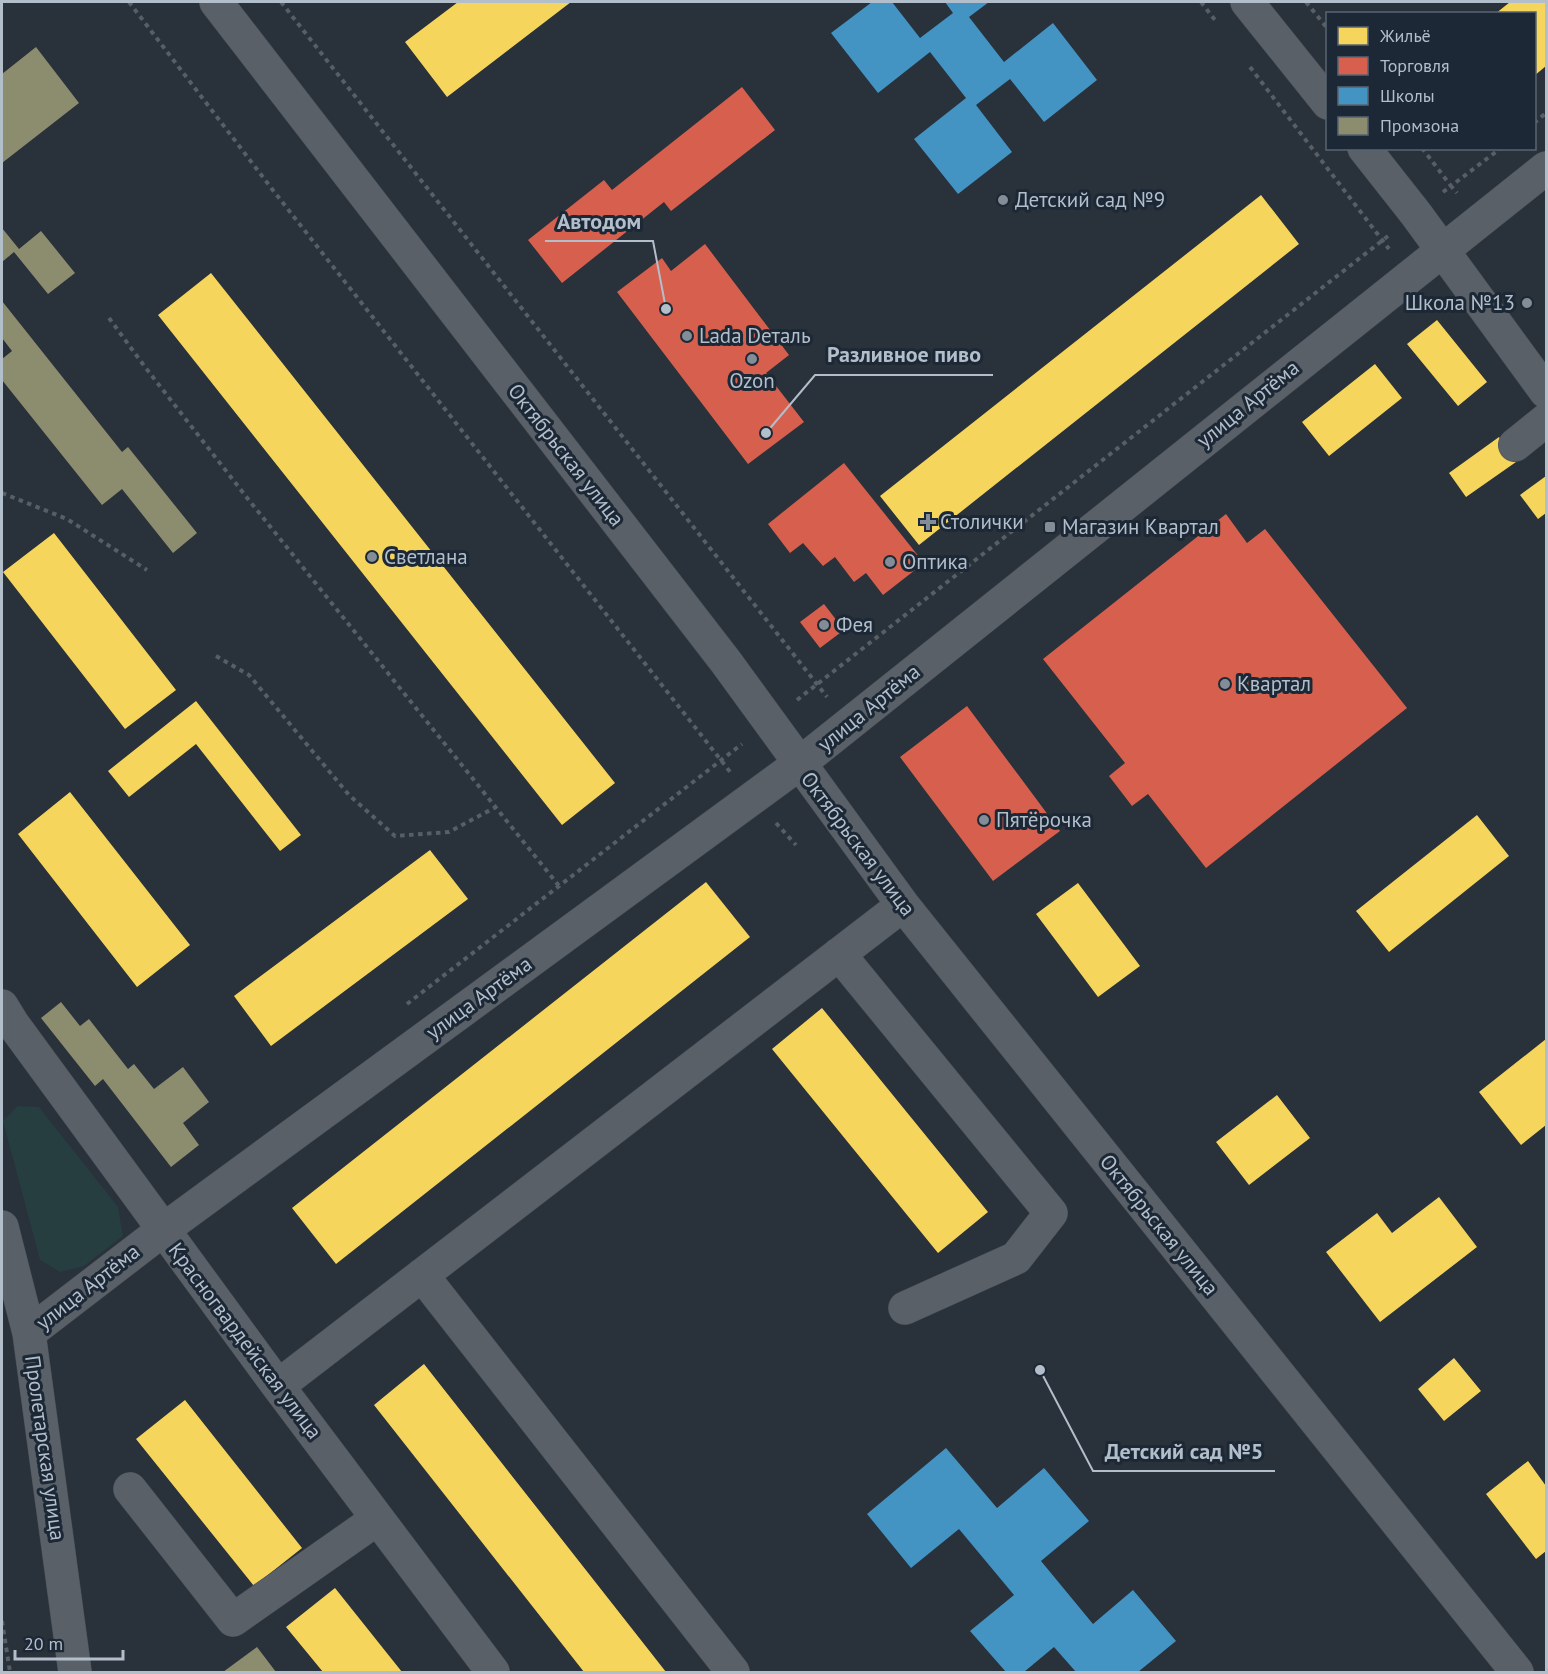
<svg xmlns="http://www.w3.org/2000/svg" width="1548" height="1674" font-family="'PT Sans',sans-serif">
	<rect width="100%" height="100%" fill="#29313a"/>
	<path fill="#263e40" d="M18 1106 39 1107 118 1207 123 1236 84 1266 60 1272 40 1260 3 1121Z"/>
	<path fill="#f6d55c" d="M458 2H571L447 97 405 42Z
		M1510 2H1546V66L1534 76V14H1495Z
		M1261 195 1299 244 919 545 880 496Z
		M211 273 615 783 562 825 158 315Z
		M1437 320 1487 382 1458 406 1407 344Z
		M1375 364 1402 398 1329 456 1302 422Z
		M1499 437 1516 462 1466 497 1449 473Z
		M1546 476V513L1538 519 1520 495Z
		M54 533 176 690 125 729 3 572Z
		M196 701 301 835 280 851 196 744 129 797 108 771Z
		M70 792 190 945 137 987 18 834Z
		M1477 815 1509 856 1389 952 1356 911Z
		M430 850 468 899 271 1046 234 996Z
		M706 882 750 937 336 1264 292 1208Z
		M1078 883 1140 966 1098 997 1036 914Z
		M822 1008 988 1212 938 1253 772 1049Z
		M1546 1039V1125L1521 1145 1479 1092Z
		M1277 1095 1310 1138 1249 1185 1216 1142Z
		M1439 1197 1477 1247 1380 1322 1326 1252 1377 1213 1392 1233Z
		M1454 1358 1481 1391 1444 1421 1418 1389Z
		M424 1364 666 1672H584L374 1405Z
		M185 1400 302 1548 254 1586 136 1439Z
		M1528 1461 1546 1486V1551L1536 1559 1486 1494Z
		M335 1588 402 1672H323L286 1627Z"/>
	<path fill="#d6604d" d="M742 87 775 130 671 211 664 202 562 283 528 240 604 180 612 190Z
		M705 244 789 355 766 373 804 422 748 464 617 292 662 258 671 271Z
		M844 463 924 563 883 595 866 573 854 582 835 557 823 566 803 543 790 553 768 524Z
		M1226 514 1247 543 1265 529 1407 708 1206 868 1148 794 1132 806 1109 776 1125 763 1043 659Z
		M824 604 844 630 820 648 800 622Z
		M967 706 1060 831 993 881 900 757Z"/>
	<path fill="#4393c3" d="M872 2H892L920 38 953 13 945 2H989L969 17 1004 62 1053 23 1097 80 1044 122 1010 79 976 105 1012 152 958 194 914 139 966 98 930 52 878 93 831 33Z
		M946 1448 997 1508 1044 1468 1089 1521 1041 1561 1093 1624 1133 1590 1176 1641 1138 1672H1076L1054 1647 1024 1672H1006L970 1631 1014 1595 959 1529 911 1568 867 1514Z"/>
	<path fill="#8c8c6e" d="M36 47 79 103 2 163V74Z
		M2 228 19 249 41 231 75 273 48 294 14 252 2 262Z
		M2 301 122 452 128 447 197 533 173 553 122 489 102 505 2 380V359L12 351 2 338Z
		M61 1002 80 1026 89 1019 128 1069 134 1064 154 1089 183 1067 209 1102 183 1123 199 1145 171 1167 103 1079 95 1086 41 1018Z
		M257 1647 276 1672H223Z"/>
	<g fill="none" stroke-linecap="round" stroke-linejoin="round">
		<g stroke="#484d54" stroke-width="34">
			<path id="minor" d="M216 2 726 662 903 905 1517 1672
				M1247 2 1328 103
				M1364 148 1416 214 1546 392
				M1515 445 1546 420
				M839 954 1051 1213 1016 1258 905 1308
				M2 1006 13 1024 278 1386 493 1672
				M2 1227 29 1333 75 1672
				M422 1275 733 1672
				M29 1333 163 1230 799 764 1546 168
				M278 1386 903 905
				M130 1489 233 1620 377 1519"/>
		</g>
		<path stroke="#575e65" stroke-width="4" stroke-dasharray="4.5 4.5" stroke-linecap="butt" d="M129 2 272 189 731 773
			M281 2 827 697
			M1201 2 1215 20
			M1306 2 1328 29
			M1250 67 1389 249
			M1534 123 1546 113
			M1422 148 1451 186 1501 148
			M1443 192 1451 186 1457 193
			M109 318 145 367 248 499 559 886
			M2 493 67 519 147 570
			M216 656 249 675 349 795 395 836 449 832 494 808
			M797 700 1388 236
			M776 823 796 845
			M407 1004 742 744
			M2 1621 10 1672"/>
		<use href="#minor" stroke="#5a6067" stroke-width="33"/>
	</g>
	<g fill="#838d98" stroke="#1c2835" stroke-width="2">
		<circle cx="1003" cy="200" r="6"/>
		<circle cx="1527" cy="303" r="6"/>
		<circle cx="687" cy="336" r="6"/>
		<circle cx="752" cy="359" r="6"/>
		<path d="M925 513h6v6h6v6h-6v6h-6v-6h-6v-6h6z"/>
		<rect x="1044" y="521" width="12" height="12" rx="3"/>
		<circle cx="372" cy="557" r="6"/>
		<circle cx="890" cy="562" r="6"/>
		<circle cx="824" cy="625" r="6"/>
		<circle cx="1225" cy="684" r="6"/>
		<circle cx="984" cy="820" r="6"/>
	</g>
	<g text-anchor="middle" stroke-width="6" stroke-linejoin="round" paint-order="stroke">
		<g font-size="21" fill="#b3becb" stroke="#1c2835" text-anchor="start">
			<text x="1015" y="207">Детский сад №9</text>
			<text x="1515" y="310" text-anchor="end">Школа №13</text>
			<text x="699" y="343">Lada Dеталь</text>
			<text x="752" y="388" text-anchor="middle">Ozon</text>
			<text x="940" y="529">Столички</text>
			<text x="1062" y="534">Магазин Квартал</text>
			<text x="384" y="564">Светлана</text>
			<text x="902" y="569">Оптика</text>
			<text x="836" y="632">Фея</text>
			<text x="1237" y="691">Квартал</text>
			<text x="996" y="827">Пятёрочка</text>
		</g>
		<g font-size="21" fill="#b3becb" stroke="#1c2835">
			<text transform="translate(1248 404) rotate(-39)" y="7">улица Артёма</text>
			<text transform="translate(566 455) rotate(52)" y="7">Октябрьская улица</text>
			<text transform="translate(869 708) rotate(-39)" y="7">улица Артёма</text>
			<text transform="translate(858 844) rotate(53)" y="7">Октябрьская улица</text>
			<text transform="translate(479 998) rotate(-36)" y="7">улица Артёма</text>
			<text transform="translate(1159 1225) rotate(51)" y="7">Октябрьская улица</text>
			<text transform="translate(88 1287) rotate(-38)" y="7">улица Артёма</text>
			<text transform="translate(245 1341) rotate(53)" y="7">Красногвардейская улица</text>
			<text transform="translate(45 1448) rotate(82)" y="7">Пролетарская улица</text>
		</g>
	</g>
	<path fill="none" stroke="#b3becb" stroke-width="2" d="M666 309L653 241H545M766 433L815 375H993M1040 1370L1093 1471H1275"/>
	<g fill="#b3becb" stroke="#1c2835" stroke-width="2">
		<circle cx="666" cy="309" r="6"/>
		<circle cx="766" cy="433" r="6"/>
		<circle cx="1040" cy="1370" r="6"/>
	</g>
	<g font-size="22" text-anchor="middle" font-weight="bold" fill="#b3becb" stroke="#1c2835" stroke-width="6" stroke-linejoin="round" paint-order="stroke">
		<text x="599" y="229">Автодом</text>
		<text x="904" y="362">Разливное пиво</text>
		<text x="1184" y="1459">Детский сад №5</text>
	</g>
	<rect width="1548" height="1674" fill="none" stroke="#b3becb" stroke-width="6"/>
	<rect x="1326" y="12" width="210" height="138" fill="#1c2835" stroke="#586471" stroke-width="1.5"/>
	<rect x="1338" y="27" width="30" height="18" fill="#f6d55c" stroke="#586471" stroke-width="1.5"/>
	<text x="1380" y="42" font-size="18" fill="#b3becb">Жильё</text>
	<rect x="1338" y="57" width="30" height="18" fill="#d6604d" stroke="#586471" stroke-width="1.5"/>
	<text x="1380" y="72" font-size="18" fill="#b3becb">Торговля</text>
	<rect x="1338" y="87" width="30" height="18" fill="#4393c3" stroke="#586471" stroke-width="1.5"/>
	<text x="1380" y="102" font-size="18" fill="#b3becb">Школы</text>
	<rect x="1338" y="117" width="30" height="18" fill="#8c8c6e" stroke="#586471" stroke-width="1.5"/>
	<text x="1380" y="132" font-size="18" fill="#b3becb">Промзона</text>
	<path d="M15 1650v9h108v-9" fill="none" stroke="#b3becb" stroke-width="3"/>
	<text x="24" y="1650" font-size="18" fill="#b3becb" stroke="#1c2835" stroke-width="4.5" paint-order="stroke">20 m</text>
</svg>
